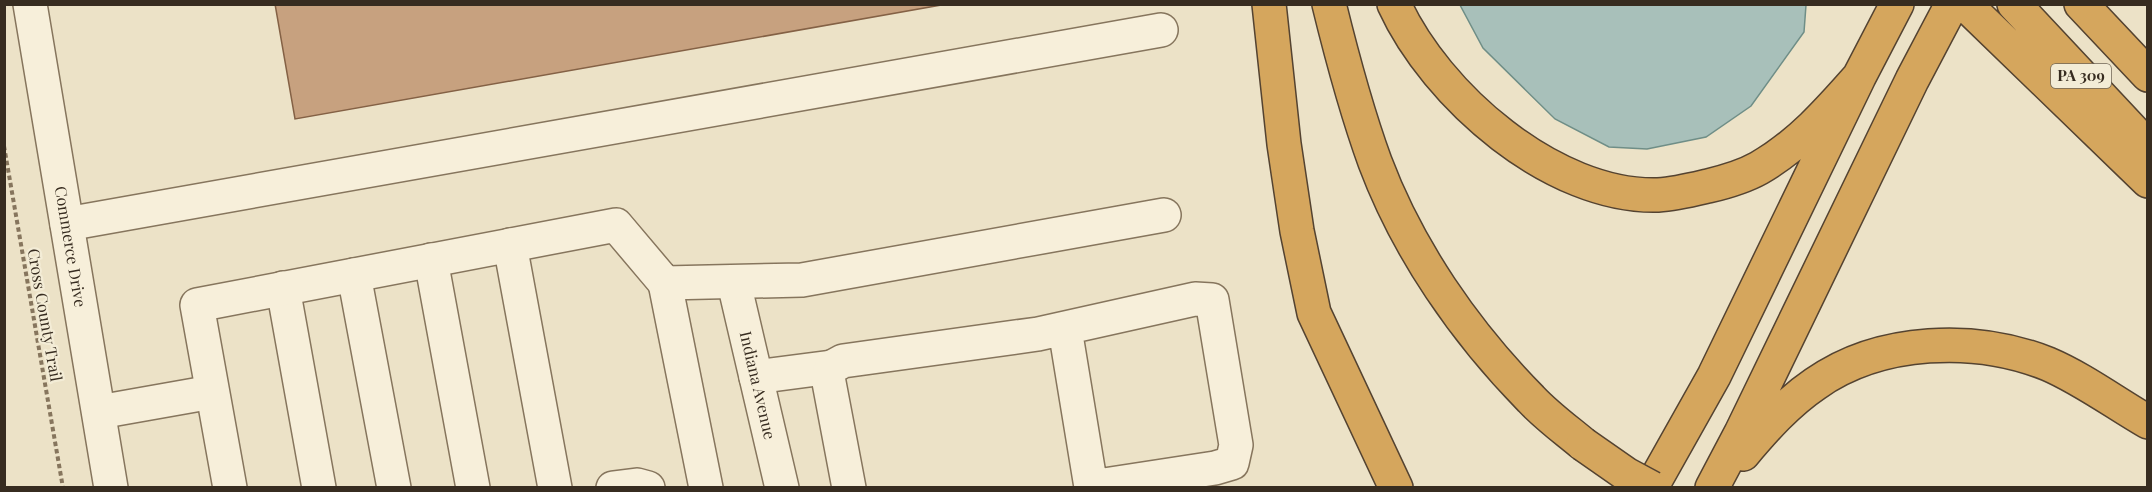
<svg xmlns="http://www.w3.org/2000/svg" width="2152" height="492" font-family="'Playfair Display',serif">
	<rect width="100%" height="100%" fill="#ece2c7"/>
	<path fill="#a8c0ba" stroke="#6f8e87" stroke-width="1.5" d="M1460 5H1806L1804 32 1751 106 1706 137 1647 149 1609 147 1555 119 1483 48Z"/>
	<path fill="#c7a17f" stroke="#846145" stroke-width="1.5" d="M275 4H947L295 119Z"/>
	<g fill="none" stroke-linecap="round" stroke-linejoin="round">
		<g stroke="#86755d" stroke-width="36">
			<g id="minor">
				<path id="s1" d="M30 4 111 488"/>
				<path d="M67 224 1161 30"/>
				<path d="M510 245 555 488"/>
				<path d="M431 260 473 488"/>
				<path d="M354 275 394 488"/>
				<path d="M665 283 706 488"/>
				<path id="s2" d="M734 283 782 488"/>
				<path d="M283 288 319 488"/>
				<path d="M756 377 832 367"/>
				<path d="M99 412 212 392"/>
				<path d="M230 488 197 305 616 225 665 283 802 280 1164 215"/>
				<path d="M613 488 637 485 648 488"/>
				<path d="M849 488 828 377 832 367 843 361 1038 334 1195 299 1212 300 1236 445 1232 463 1215 468 1091 487 1065 329"/>
			</g>
		</g>
		<g stroke="#544331" stroke-width="36">
			<path id="highway" d="M1269 4 1284 144 1297 231 1314 313 1396 488
				M1329 4C1342 57 1356 110 1375 162 1408 250 1465 332 1531 399 1547 416 1565 429 1583 444
				M1394 4C1436 96 1553 198 1658 195 1675 194 1691 190 1708 186 1725 182 1743 177 1759 168 1799 145 1829 111 1859 77
				M1965 4 2148 181
				M2014 4 2148 147
				M2081 4 2148 75
				M1743 454C1765 428 1787 403 1815 384 1880 338 1976 335 2048 364 2083 379 2115 403 2148 422
				M1651 488 1714 376 1859 77 1897 4
				M1712 488 1741 433 1912 80 1952 4"/>
		</g>
		<path stroke="#86755d" stroke-width="4" stroke-dasharray="4.5 3" stroke-linecap="butt" d="M4 146 63 488"/>
		<use href="#minor" stroke="#f7efda" stroke-width="33"/>
		<use href="#highway" stroke="#d5a65d" stroke-width="33"/>
		<g stroke="#544331" stroke-width="36" stroke-linecap="butt">
			<path id="highway-bridge" d="M1583 444 1626 474 1652 488"/>
		</g>
		<use href="#highway-bridge" stroke="#d5a65d" stroke-width="33"/>
	</g>
	<g text-anchor="middle" stroke-width="4.5" stroke-linejoin="round" paint-order="stroke">
		<rect fill="#f3ecd6" stroke="#6f6657" stroke-width="1.5" x="2051" y="64" width="60" height="24" rx="4.5"/>
		<g font-size="15" font-weight="bold" fill="#372c20">
			<text x="2081" y="81">PA 309</text>
		</g>
		<g font-size="16" fill="#372c20" stroke="#f3ecd6">
			<text dy="6" stroke="none"><textPath href="#s1" startOffset="246">Commerce Drive</textPath></text>
			<text transform="translate(45 315) rotate(80)" y="6">Cross County Trail</text>
			<text dy="6" stroke="none"><textPath href="#s2" startOffset="105">Indiana Avenue</textPath></text>
		</g>
	</g>
	<rect width="2152" height="492" fill="none" stroke="#372c20" stroke-width="12"/>
</svg>
